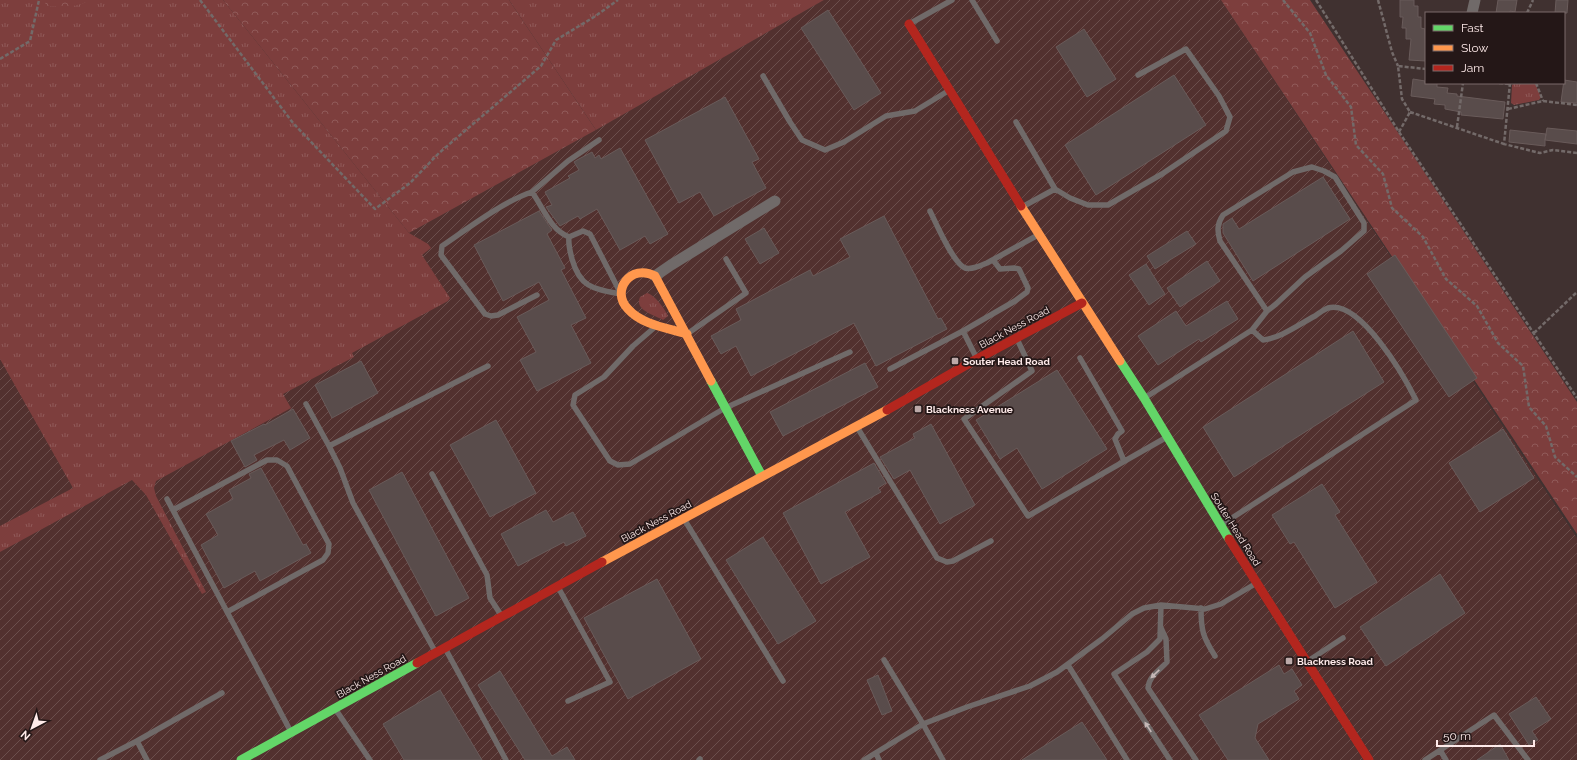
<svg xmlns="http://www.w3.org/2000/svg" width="1577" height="760" font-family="Raleway,sans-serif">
	<defs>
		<pattern id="industrial-furrows" width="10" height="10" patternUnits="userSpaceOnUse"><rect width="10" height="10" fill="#52312f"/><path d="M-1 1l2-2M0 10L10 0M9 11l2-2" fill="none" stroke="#6c4f4d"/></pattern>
		<pattern id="grass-tufts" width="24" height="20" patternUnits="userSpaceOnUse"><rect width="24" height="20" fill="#7d3e3d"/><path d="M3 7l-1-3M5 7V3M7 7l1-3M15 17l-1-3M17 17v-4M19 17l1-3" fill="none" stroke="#905a59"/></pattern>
		<pattern id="forest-crowns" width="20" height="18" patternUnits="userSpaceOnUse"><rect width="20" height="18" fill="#7d3e3d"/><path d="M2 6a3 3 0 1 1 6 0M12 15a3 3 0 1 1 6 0" fill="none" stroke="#905a59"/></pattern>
	</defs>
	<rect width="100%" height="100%" fill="#403130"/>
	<path fill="url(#industrial-furrows)" d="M223 0 409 233 596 130 824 0H1221L1577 538V760H0V68Z"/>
	<path fill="url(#grass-tufts)" d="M0 0H223L409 233 428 244 431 248 422 255 450 298 448 301 352 353 354 357 283 394 291 408 156 481 154 488 156 496 206 592 202 594 146 495 132 480 0 552V526L73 488 0 359Z
		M509 0H824L596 130Z
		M1515 83H1535L1541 97 1539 100 1514 105 1511 103 1512 85Z
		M647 293C655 295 665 309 668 316L663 320C654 315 634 310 640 297Z"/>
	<path fill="url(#forest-crowns)" d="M47 0H90C86 3 69 8 64 7 58 7 54 6 47 7L45 4Z
		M223 0H509L596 130 409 233Z
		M1221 0H1310L1577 402V534Z"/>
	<path fill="#594c4b" stroke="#695b5a" d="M1400 0H1414V6H1418V17H1421V28L1425 29 1426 61 1409 60 1411 39H1406V28H1402L1403 17H1400Z
		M1498 0H1517L1515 12 1510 11V13H1496Z
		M1556 0H1568L1567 13H1555Z
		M828 10 881 93 854 110 801 28Z
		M1084 29 1116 79 1087 97 1056 47Z
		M1174 75 1206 125 1096 195 1065 145Z
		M1413 79 1425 81V83H1437V87L1448 88 1447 93 1457 94V96L1505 102 1503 119 1461 115V112L1445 109V105L1434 104 1435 99 1411 96Z
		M1564 80 1577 82V103L1561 102Z
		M725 97 759 159 752 162 766 188 714 216 700 192 679 203 645 140Z
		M1547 128 1577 131V144L1545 140V146L1509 142 1510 130 1546 134 1545 140Z
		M620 148 668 234 650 244 645 236 620 250 597 209 580 219 578 216 560 226 546 207 552 205 545 192 570 178 568 176 579 170 574 162 577 160 592 152 595 158 599 155 601 159Z
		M1323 177 1350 219 1253 281 1223 233V224L1232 218 1239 229Z
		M539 211 552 230 547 234 565 268 561 270 586 318 571 325 591 363 537 391 520 360 536 352 517 317 549 300 539 282 503 301 474 245Z
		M884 216 938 319 941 318 947 329 876 366 854 323 751 376 736 346 721 354 711 336 741 320 736 309 810 270 813 276 850 257 840 239Z
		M764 228 779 253 760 264 745 239Z
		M1187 231 1196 244 1155 269 1147 256Z
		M1395 255 1477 378 1449 397 1367 274Z
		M1207 261 1220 281 1180 307 1167 288Z
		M1146 264 1165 294 1149 305 1129 275Z
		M1227 301 1238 319 1201 342 1199 339 1158 365 1138 336 1176 311 1186 326Z
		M1353 331 1384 382 1234 477 1203 427Z
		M361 361 378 393 332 418 315 385Z
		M865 363 878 387 783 436 770 412Z
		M1057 370 1107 449 1042 489 1017 448 1000 459 976 420Z
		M293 409 310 438 290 450 284 440 254 455 257 460 245 467 231 441 264 424 265 425Z
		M496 420 536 493 490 517 450 445Z
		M931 424 975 505 940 524 910 470 894 479 880 457 915 438 913 434Z
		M1503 429 1534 478 1480 512 1449 463Z
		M874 463 886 483 878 488 881 492 845 512 870 557 821 584 783 513Z
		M261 468 303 545 306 544 311 553 260 581 255 571 224 588 201 545 218 535 206 514 233 499 229 490 251 478 249 474Z
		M402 472 469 598 436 616 369 490Z
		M1322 484 1340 512 1335 515 1377 582 1335 608 1294 542 1290 544 1272 515Z
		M546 510 553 522 573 512 586 536 566 546 564 542 518 566 501 534Z
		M763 537 816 621 778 644 726 560Z
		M1440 574 1465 613 1386 666 1360 627Z
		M657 579 701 659 628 699 584 618Z
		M1279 665 1284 674 1292 669 1302 685 1294 691 1299 699 1258 724 1255 738 1269 760H1228L1199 715Z
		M500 671 552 756 567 747 575 760H525L478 685Z
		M878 675 892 711 882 715 867 680Z
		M440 690 482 760H404L383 724Z
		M1536 697 1551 719 1532 731 1538 740 1529 745 1509 714Z
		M1082 722 1107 760H1022Z
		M1500 744 1509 760H1477Z"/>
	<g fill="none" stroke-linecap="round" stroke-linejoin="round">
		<path stroke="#736a69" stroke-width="2.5" stroke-dasharray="4 2" stroke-linecap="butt" d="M200 0 293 123 375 209 410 183 439 153 541 66 556 40 594 17 618 0
			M1283 0 1310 33 1326 75 1351 107 1356 145 1383 174 1392 208 1423 237 1446 279 1477 306 1498 343 1523 366 1529 407 1546 426 1555 457 1577 477
			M1316 0 1399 132 1577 398
			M1378 0 1392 52 1398 66
			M1527 13 1533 0
			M0 59 30 41 39 0
			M1499 83 1510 84
			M1510 83 1504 144 1540 153 1553 150 1577 153
			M1536 83 1543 101
			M1508 109 1543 101 1577 105
			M1410 112 1504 144
			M1457 127 1463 83
			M1399 132 1410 112 1402 99 1398 66 1426 69
			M1534 333 1577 292"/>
		<path stroke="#706a69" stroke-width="5.5" d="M972 0 997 41
			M911 23 952 0
			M763 76 790 122 802 140 825 150 844 142 886 116 915 111 948 91
			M1016 122 1055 189
			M532 192 568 161 599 140
			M1022 207 1055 189 1070 198 1088 205H1108L1162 174 1226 131 1230 117 1219 96 1186 49 1138 75
			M930 211C936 223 953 263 965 268 972 270 980 266 987 263L1038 235
			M583 231 590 234 621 294C594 289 580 288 572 259 570 251 568 245 569 237Z
			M537 295 498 315 491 316 485 314 441 255 442 246C467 229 504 201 532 192 544 209 550 229 569 237
			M655 327 633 346 604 377 575 395 573 405 610 461 618 465 630 464 725 408 850 352
			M963 331 1015 301 1027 292 1028 288 1019 269 1014 268 1000 269 993 260
			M687 334 746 293 726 259
			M1017 339 1032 371 964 419 1028 516 1167 437
			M1080 358 1122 431 1118 434 1115 439 1124 461
			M890 369 963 331 976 357
			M1146 397 1252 330 1267 311 1276 304 1305 277 1341 251 1364 231V223L1335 177 1324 171 1312 167 1293 172 1223 215C1217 224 1217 231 1220 241L1267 311
			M306 404 329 446
			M857 427 937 558 947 562 953 561 991 541
			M432 474 487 575 490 598 501 615
			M167 499 291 732
			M173 510 267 460H277L287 466 329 544 328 553 323 560 227 612
			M684 519 783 681
			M1221 525 1416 400C1404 376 1360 299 1328 308 1323 310 1319 313 1315 316 1298 325 1281 338 1263 340L1252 330
			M558 587 610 682 568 701
			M1161 605 1160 639 1147 652 1114 674 1170 760
			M1201 608C1201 631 1203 637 1215 656
			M1161 628 1166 639 1167 662C1159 671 1149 676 1148 688L1196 760
			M446 650 506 760
			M436 653 353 503 340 468 329 446 488 366
			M1308 661 1343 638
			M1068 665 1127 760
			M336 710 370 760
			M1440 750 1446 760
			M876 753 879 760
			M100 760 137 741
			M147 760 137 741 222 693
			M699 760 700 759
			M864 760 923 724 884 660
			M943 760 923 724 967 707 1030 686 1057 672 1102 639 1132 614 1144 608 1161 605 1205 609 1221 604 1255 584
			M1425 760 1494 715 1528 760"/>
		<path stroke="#706a69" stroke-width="11" d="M1472 13 1475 0
			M655 276 671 265 775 201"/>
		<path stroke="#63d668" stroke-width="9" d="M1120 361 1144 398 1229 539
			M711 381 762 476
			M241 760 417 663"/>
		<path stroke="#ff974d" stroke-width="9" d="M1021 206 1120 361
			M687 334C668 328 642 325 628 309 610 291 631 263 655 276L711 381
			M602 562 887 410"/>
		<path stroke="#b3261e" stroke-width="9" d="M909 24 1021 206
			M887 410 977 359 1082 303
			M1229 539 1369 760
			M417 663 602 562"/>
	</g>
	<defs><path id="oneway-solid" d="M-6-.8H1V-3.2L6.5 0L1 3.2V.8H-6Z"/></defs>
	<g fill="#c5b7b6">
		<use href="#oneway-solid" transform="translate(1155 674) rotate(136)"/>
		<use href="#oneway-solid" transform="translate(1148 727) rotate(-123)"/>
	</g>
	<g fill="#bca9a8" stroke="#241717" stroke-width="1.5">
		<rect x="951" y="357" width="8" height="8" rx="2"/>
		<rect x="914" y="405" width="8" height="8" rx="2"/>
		<rect x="1285" y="657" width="8" height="8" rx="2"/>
	</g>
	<g text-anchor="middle" stroke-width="3.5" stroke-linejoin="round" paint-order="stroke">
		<g font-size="10" fill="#feeae9" stroke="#241717">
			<text transform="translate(1014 327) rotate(-28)" y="4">Black Ness Road</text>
			<text transform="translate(656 521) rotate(-28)" y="4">Black Ness Road</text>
			<text transform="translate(1236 529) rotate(58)" y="4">Souter Head Road</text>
			<text transform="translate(371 676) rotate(-29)" y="4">Black Ness Road</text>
		</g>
		<g font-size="10" font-weight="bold" fill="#feeae9" stroke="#241717" text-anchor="start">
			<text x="963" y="365">Souter Head Road</text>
			<text x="926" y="413">Blackness Avenue</text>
			<text x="1297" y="665">Blackness Road</text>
		</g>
	</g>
	<rect x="1425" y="12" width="140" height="72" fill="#241717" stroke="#7b6b6b"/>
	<rect x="1433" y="25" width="20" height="6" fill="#63d668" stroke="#7b6b6b"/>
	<text x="1461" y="32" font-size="12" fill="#feeae9">Fast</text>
	<rect x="1433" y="45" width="20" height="6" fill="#ff974d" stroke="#7b6b6b"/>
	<text x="1461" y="52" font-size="12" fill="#feeae9">Slow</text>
	<rect x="1433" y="65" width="20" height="6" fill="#b3261e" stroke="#7b6b6b"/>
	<text x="1461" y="72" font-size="12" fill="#feeae9">Jam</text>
	<g transform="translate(32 728) rotate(221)" stroke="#241717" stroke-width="3" paint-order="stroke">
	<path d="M0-3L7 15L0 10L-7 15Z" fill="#feeae9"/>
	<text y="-6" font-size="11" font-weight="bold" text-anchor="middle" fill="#feeae9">N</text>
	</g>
	<path d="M1437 740v6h97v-6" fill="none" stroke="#feeae9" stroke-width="2"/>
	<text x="1443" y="740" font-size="12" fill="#feeae9" stroke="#241717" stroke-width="3" paint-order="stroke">50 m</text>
</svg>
